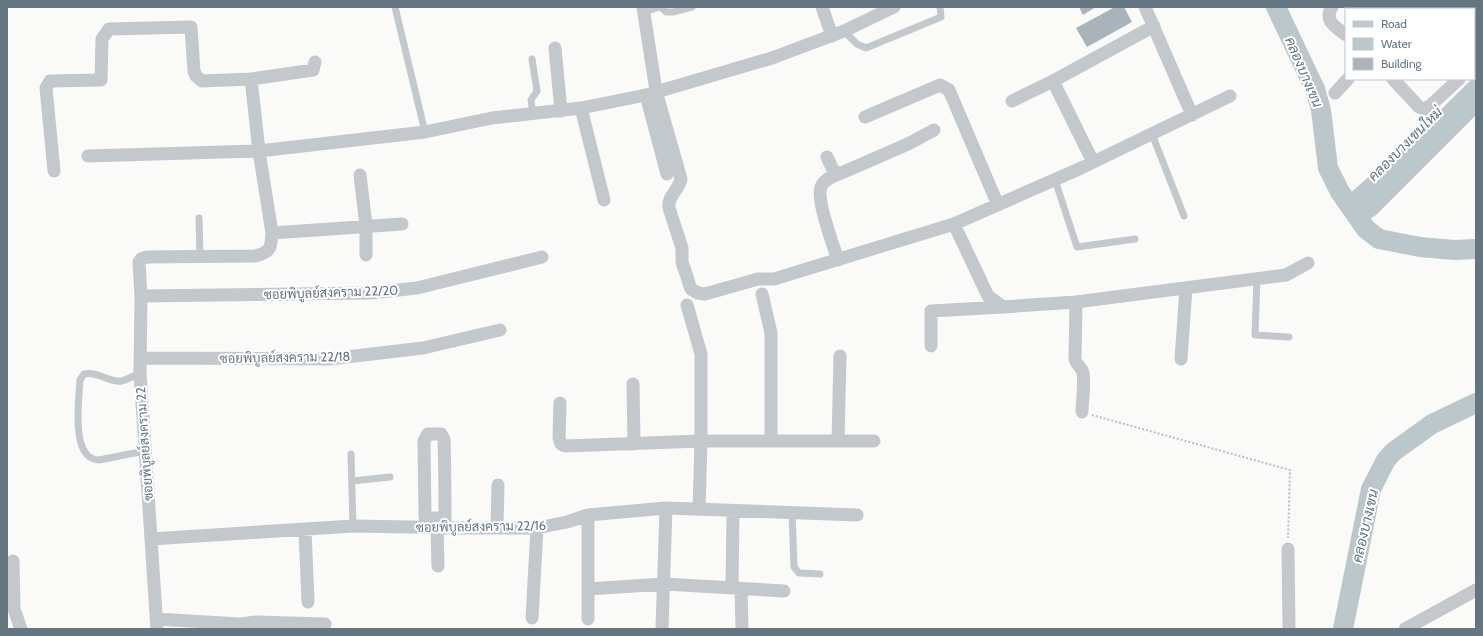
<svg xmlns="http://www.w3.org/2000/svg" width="1483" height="636" font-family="Cabin,Sarabun,sans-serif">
	<rect width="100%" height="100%" fill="#fafaf8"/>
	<path fill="#bbc7cb" d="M1476 75V115L1376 215 1365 222 1347 196 1407 143 1472 79H1474Z"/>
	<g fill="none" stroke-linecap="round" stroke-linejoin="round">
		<path stroke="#bbc7cb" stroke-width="20" d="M1276 7 1315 89 1321 110 1328 168 1340 192 1366 229 1379 239 1420 247 1454 250 1476 249
			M1343 629 1371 489 1386 460 1393 452 1432 424 1476 403"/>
	</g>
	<path fill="#aab3b9" d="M1079 7H1096L1083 15Z
		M1115 7H1124L1132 22 1087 47 1076 28Z"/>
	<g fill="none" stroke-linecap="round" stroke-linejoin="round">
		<path stroke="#bbbfc2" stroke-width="2" stroke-dasharray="2 2" stroke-linecap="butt" d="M1092 415 1290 470 1288 538"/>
		<path stroke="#c3c8cc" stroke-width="7" d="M395 7 425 132
			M661 7 666 12H673L692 7
			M644 12 660 7
			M844 31 857 44 866 48 941 17 940 7
			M532 59 537 91 531 100 533 114
			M1152 134 1184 216
			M1055 180 1077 247 1135 239
			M199 218 200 256
			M1257 279 1255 335 1289 337
			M140 373C134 376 128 379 122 381 109 383 98 371 84 374L80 380C79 400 70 459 99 460L145 451
			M351 454 353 526
			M352 481 390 477
			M792 513 794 567 799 573 820 574"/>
		<path stroke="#c3c8cc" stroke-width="13" d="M643 7 656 91 681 179C679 190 667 196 669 208L682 248V262L691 289 698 293 705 294 758 279H774L954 224 1079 169 1230 96
			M822 7 832 36
			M1145 7 1192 115
			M1332 7C1323 21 1336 27 1346 35
			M1431 9 1433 7
			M555 48 561 111
			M1474 65 1476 63
			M251 79 313 70 315 62
			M1393 79 1419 107 1425 109 1431 105 1459 79
			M1053 81 1093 162
			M1335 93 1348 79
			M646 95 667 174
			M1012 101 1053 81 1154 26
			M581 108 604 200
			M865 117 940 85 949 90 998 205
			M88 156 259 151 425 132 492 118 581 108 646 95 772 58 844 31 894 7
			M827 157 833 170 839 174 908 144 934 130
			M54 171 46 88 50 81 101 80 102 39 109 29 191 27 194 71 196 76 202 81 251 79 259 151 272 233C271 248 271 252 255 256L147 257 141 259 139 262 141 296 140 373 157 629
			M360 175 366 226V255
			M954 224 988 296 1003 307 1076 302
			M272 233 402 224
			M838 260C833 245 816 199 821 187 824 179 834 176 841 173
			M762 294 771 333V441
			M141 296 371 293 417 288 542 257
			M687 305 701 354V441L699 509
			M931 346V311L1003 307
			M141 358 329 359 423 348 500 330
			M1181 359 1186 288
			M633 384 634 444
			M560 403 559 438 561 444 565 446 701 441H874
			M1082 412C1082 401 1085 384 1083 373 1082 367 1076 365 1075 359L1076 302 1286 275 1308 263
			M838 441 840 356
			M588 515V619
			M445 518H429L425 517 424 441 428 434H441L444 439C445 469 445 498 445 528
			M497 527 498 485
			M437 528 438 566
			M305 530 308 602
			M151 539 353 526 467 528H537L567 522 588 515 666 508 857 515
			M1288 549 1289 629
			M13 561 14 609 21 629
			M732 588 733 511
			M588 589 664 584 784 591
			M741 589 742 629
			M532 618 537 528
			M156 619 240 624 256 622 325 624
			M662 629 666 508
			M1405 629 1476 590"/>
	</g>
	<g text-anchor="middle" stroke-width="4" stroke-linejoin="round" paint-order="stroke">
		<g font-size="13" fill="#657683" stroke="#fff">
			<text transform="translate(331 292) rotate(-2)" y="5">ซอยพิบูลย์สงคราม 22/20</text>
			<text transform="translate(285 357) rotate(-1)" y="5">ซอยพิบูลย์สงคราม 22/18</text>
			<text transform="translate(144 444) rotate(-94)" y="5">ซอยพิบูลย์สงคราม 22</text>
			<text transform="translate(481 526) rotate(-1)" y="5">ซอยพิบูลย์สงคราม 22/16</text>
		</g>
		<g font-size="14" font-style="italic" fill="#60757c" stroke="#fff">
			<text transform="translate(1304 72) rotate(67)" y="5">คลองบางเขน</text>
			<text transform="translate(1405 144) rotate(-45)" y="5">คลองบางเขนใหม่</text>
			<text transform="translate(1365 526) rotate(-77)" y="5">คลองบางเขน</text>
		</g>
	</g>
	<rect width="1483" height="636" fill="none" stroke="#657683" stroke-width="16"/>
	<rect x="1345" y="8" width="130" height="72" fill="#ffffff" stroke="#c1c8cd"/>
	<rect x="1353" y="21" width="20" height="6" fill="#c3c8cc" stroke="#c1c8cd"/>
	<text x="1381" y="28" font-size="12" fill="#657683">Road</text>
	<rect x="1353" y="38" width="20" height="12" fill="#bbc7cb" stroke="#c1c8cd"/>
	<text x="1381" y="48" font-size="12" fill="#657683">Water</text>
	<rect x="1353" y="58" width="20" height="12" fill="#aab3b9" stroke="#c1c8cd"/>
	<text x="1381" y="68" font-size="12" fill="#657683">Building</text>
</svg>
